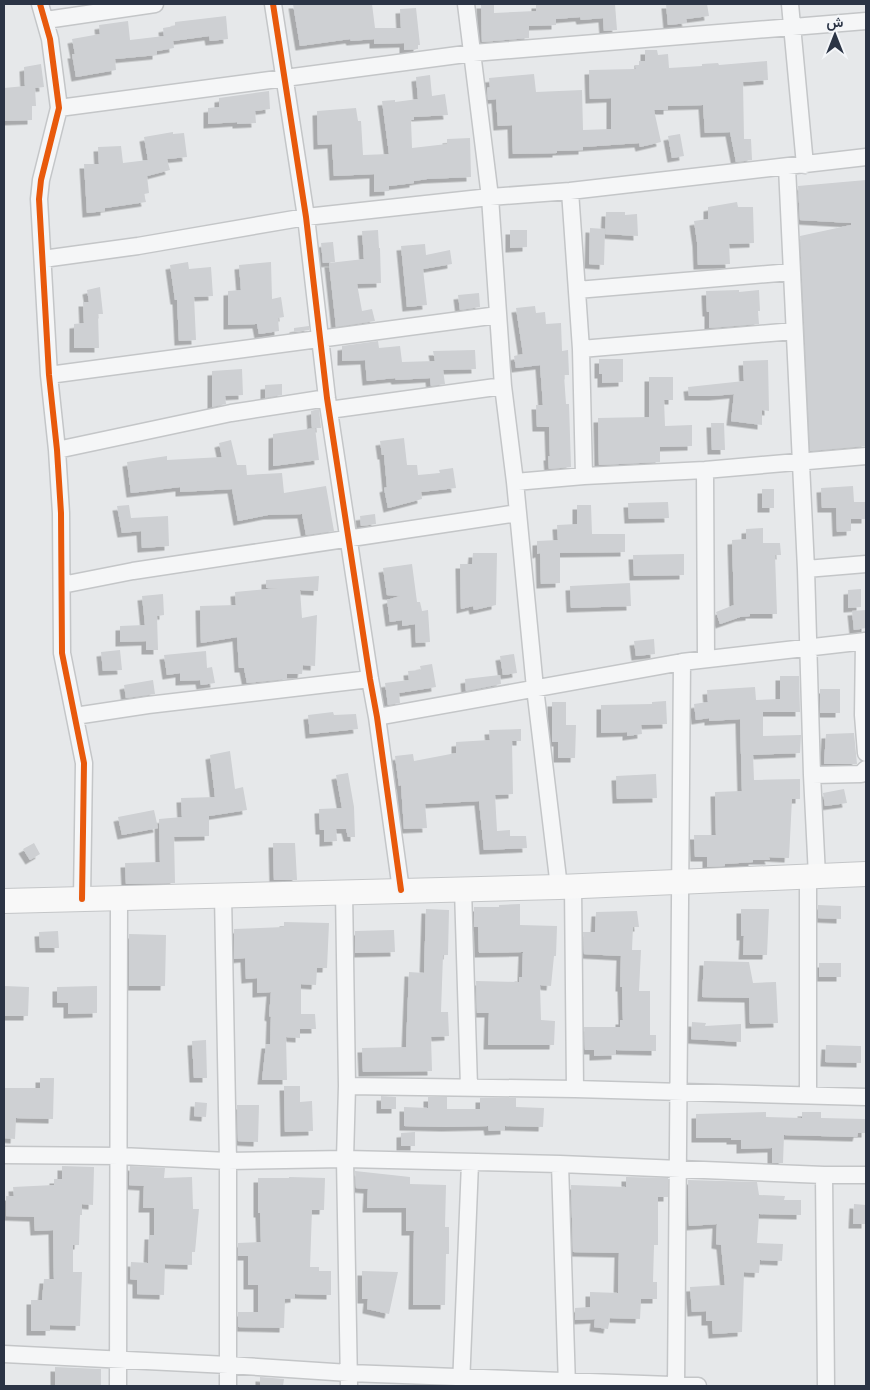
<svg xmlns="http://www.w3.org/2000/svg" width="870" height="1390" font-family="Mulish,Vazirmatn,sans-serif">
	<defs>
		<filter id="shadow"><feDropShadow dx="-4.5" dy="4.5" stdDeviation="0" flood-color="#0004"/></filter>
	</defs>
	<rect width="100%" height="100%" fill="#e6e8ea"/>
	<path fill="#ced0d3" filter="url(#shadow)" d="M293 4H372L375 28H401L400 9 416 8 420 45H418V49L404 50V43L374 44V39L351 41 350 39 300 46Z
		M481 4H494V13L536 11V4H615L617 30 604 31 603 18 581 20 580 17 556 19V25L529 26V38L482 42Z
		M666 4H707L709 16 686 19 687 23 668 25Z
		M226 16 228 39 210 41 209 36 173 41 174 48 157 51V55L115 59 116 70 76 77 72 54H75L72 39 100 34 99 25 128 21 130 40 164 36 163 28 175 26V22Z
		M645 50H657L658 55 668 54 669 68 702 66V64L718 63 719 65 767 61 768 80 743 82 744 139H751L752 160 736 162 730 132 705 133 703 105 668 106V110H654L661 142 640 147 639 143 583 147V150L557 151V153L513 154 512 125 498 126 496 99 488 100 487 88 490 87 489 78 534 74 536 92 582 90 583 130 611 129V98L590 99 589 70 636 69 635 65H639V61H645Z
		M41 64 44 87 35 88 36 106H32V120L4 121V88L25 86 24 67Z
		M430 75 432 96 445 94 448 115 414 117V120H411L412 148 447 144V139L470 138 471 177 427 179 414 181V183L389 186V191L374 192V174L334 176 332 144 318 145 317 111 356 108 358 121H361L363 155 389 154 382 101 395 100V102L418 99 416 77Z
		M269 91 270 109 255 111 256 123 237 124V122L208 124V108L219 107V98Z
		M173 132V134L184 133 187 157 167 159 170 170 147 176 149 193 144 194 146 202 105 208V211L87 213 84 164H99L98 147 121 146 123 163 148 160 144 137Z
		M680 134 684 156 672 158 668 136Z
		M866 180V446L810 451 800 236 851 225V223L800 220 798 186Z
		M737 202 738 207H753L754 243 729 244 730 264 698 265 697 242 694 221 708 219V207Z
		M606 212H625V215L637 214 638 236 605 234Z
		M590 228 605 229 604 265 589 264Z
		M378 230 379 248H380L381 283 357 284 362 311 372 309 375 321 336 327 329 263 364 259 362 231Z
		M510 230H527V247L510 248Z
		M333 242 335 262 323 263 321 243Z
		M425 244 426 255 450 250 452 264 423 269 427 305 407 307 401 246Z
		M188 262 189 269 211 267 213 296 194 297 196 340 179 341 177 300H175L170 265Z
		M271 262 272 299 281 297 284 317 278 318 279 331 259 334 257 324 228 325V291L241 290 239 265Z
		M100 287 103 314H98L99 348H74V324L84 323 83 302H89L87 290Z
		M739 290V292L759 290 760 311H758L759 324 709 328V312H707L706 291Z
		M479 293 480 307 460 310 458 295Z
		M535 306 536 313 545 312 546 324 561 323 562 351 568 350 569 375H564L566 404H569L571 467 549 469 548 456H550L549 427H537L536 405H543L540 365 516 368 514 356 523 354 516 308Z
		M309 326V330L294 332V328Z
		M378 341 379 348 400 346 402 362 435 361 433 351 475 350 476 369 443 370 445 384 431 386 430 378 396 380 395 378 367 381 365 360 342 361V346Z
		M599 359H623V382L602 383V374H599Z
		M768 360 769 411 762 410V425L731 421 734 394 713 396H689L688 387 744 381 743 361Z
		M242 369 243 395 225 396 226 404 212 407V371Z
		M649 377H673V400H664L665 426 692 425V446L660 447V462L599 465 598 418 649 417Z
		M282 384V395L265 398V385Z
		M319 409 321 428H312L311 411Z
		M711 423H724L725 450H712Z
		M315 428 319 460 273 466V434Z
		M404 438 407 465H417L418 475 440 473 439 470 453 468 456 488 421 492 422 499 388 508 384 488 387 487 384 455H382L380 441Z
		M231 440 237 465H246L247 475 282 473 284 493 326 486 334 531 306 535 302 514 268 515 238 521 232 489 180 492V487L131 493 127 462 167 456V460L222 457 219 443Z
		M853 486 854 502H866V519H851V531L837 532 836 508H822L821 488Z
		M762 489H774V508H762Z
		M668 502 669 518 629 519 628 503Z
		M129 505 131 518 168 516 169 546 142 548 141 531 122 533 117 506Z
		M577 505H591L592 534H625V552L560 553V583L541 584 540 553 537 554V541L558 540 557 525 577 524Z
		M375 514 376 524 361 526 360 516Z
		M763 528V543H780L781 555H775L777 614H750V616L740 617 720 624 716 612 734 605 732 540 746 539V529Z
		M473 553H497L496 605 474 610 473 606 461 609 460 564H472Z
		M684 554V575L634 576 633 555Z
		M412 564 417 602H420L422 611 428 610 430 642 416 643 415 624 402 626V620L390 622 387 600 400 596 387 595 383 568Z
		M319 576 318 591 300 590 302 618 317 615 315 666 303 665 302 674H287V679L247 683 244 668H239L237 637 201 643 200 606 236 605 235 592 278 588H266V580Z
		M630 583 631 606 571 608 570 586Z
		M861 589V607L848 608V590Z
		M163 594 164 615 157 616 158 650H146V641L120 642V626L145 625 142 596Z
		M866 610V628L854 630 852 611Z
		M654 639 655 654 636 656 634 641Z
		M120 650 122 670 103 671 101 652Z
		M206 651 207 668 212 667 215 683 201 685 200 680 180 681V673L167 675 164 655Z
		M514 654 517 673 503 675 500 656Z
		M432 664 436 687 399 693 400 703 388 705 385 683 409 680 408 671 421 670 420 666Z
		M500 675 501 684 466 691 465 679Z
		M780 676H799L800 712H763V736L801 735 800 753 753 755 754 780 800 779V799H792L789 858 769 857 770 860H753V862L725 864V866L707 867V857H695L694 835H716L715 792 742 791 740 719 709 721V718L696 720 694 704 708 702 707 690 755 687 756 700 780 699Z
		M153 680 155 694 126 698 124 685Z
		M820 689H840V713H820Z
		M666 701 667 724 641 725 642 734 627 736V732L601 733V705L652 704V702Z
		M552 702H566V725H576L575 758H558V742H552Z
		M333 712 334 715 356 714 358 729 310 734 308 715Z
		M521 729V741H512L513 794 495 795 497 831 510 830V836H526L527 848 484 850 479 801 425 804 427 828 404 829 401 785 399 786 395 756 413 754 414 761 456 753V742L490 740 489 730Z
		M854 733 857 764H824L826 734Z
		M230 751 235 789 243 787 247 810 209 816V836L174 837 175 883 126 884 125 863 160 862 159 819 182 817 181 798 215 797 210 755Z
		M348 773 354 807 355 837H348L346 829H336L337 841 324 842V830H320L319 809 342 808 336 775Z
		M656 774 657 798 617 799 616 776Z
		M844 789 847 803 825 806 823 793Z
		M154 810 158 828 122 835 118 817Z
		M34 843 40 854 30 860 23 849Z
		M273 843H295L297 880H274Z
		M520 904V925L557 926 556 956H554L551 986 540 985 541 1020 555 1021 554 1045H488L489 1013H477L476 981 519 982V977H522L523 952 479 953 478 927H474V907H499V905Z
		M818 905 841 906V919L818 918Z
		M426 909 449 910 448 955H443L441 1012H448L449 1036 431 1037 432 1071 363 1072 362 1048 406 1047 409 972 424 973Z
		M741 909H769L767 955H743L744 936H741Z
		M637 911 639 927H633L632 950H641L639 991H650V1035H656V1051L616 1050V1055L594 1056V1050H585L584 1027H620V1020H623L622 987H620L621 956 584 954 583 932H595L596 912Z
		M284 922 329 923 327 968H317L316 985 301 984V1014H315L316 1029H300V1038L286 1037 287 1080H262L266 1044H270L271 1017 269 1016 271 992 257 993V978L246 979 245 958 234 959V929L284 927Z
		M394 930 395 952 355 953V931Z
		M58 931 59 948H40L39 932Z
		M129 934 166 935 165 986H129Z
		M704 961 749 962 753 983 776 982 778 1023 750 1024 749 998 702 997Z
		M819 963H841V977H819Z
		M4 986 29 987 28 1016H4Z
		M97 986V1013L68 1014V1003H57V987Z
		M692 1022 706 1023 705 1026 741 1024V1042L691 1039Z
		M206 1040 207 1078H194L192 1041Z
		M826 1045 861 1046V1063L825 1062Z
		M40 1078H54L53 1119 16 1118 15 1139 4 1138V1088H40Z
		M284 1086H300V1102L312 1101 313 1131 285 1132Z
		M381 1096 396 1097V1109H381Z
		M428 1097H447V1109H480V1098H516V1107L544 1108 543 1127 505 1126V1130L489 1131 488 1126 446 1127 404 1126V1107L428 1108Z
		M195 1102 207 1103 206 1117 194 1116Z
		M237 1105H259L258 1142 238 1141Z
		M766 1112V1117L802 1118V1112H821V1118L866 1119V1133H858L857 1137 784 1135 783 1163H772V1148L741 1149V1140H731V1138H696V1114Z
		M415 1132V1146H401V1133Z
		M62 1166 94 1167 93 1205 82 1204V1215H80L79 1245H73V1272H82L80 1326 50 1325V1331H31V1300H42L44 1279H54L53 1230 35 1231 34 1217 6 1216V1196H14L13 1187 54 1185V1179H62Z
		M130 1166 165 1168 164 1178 192 1177 193 1209H199L195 1252H192V1265L165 1264 164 1295 137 1294V1280L130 1279 131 1262 148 1263 149 1235H154V1208H143L144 1186 129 1185Z
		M355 1171 410 1177V1184L446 1185 445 1227H449V1254H446L445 1305H413L414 1231H406V1208H367L368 1189 356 1188Z
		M289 1177 325 1178 324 1210H312L310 1267H319V1271H331V1295L295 1294V1298L285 1299 284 1328 238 1327V1312H258V1285H248V1256H238V1243L261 1242 260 1213H258V1178H289Z
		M626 1177 668 1178V1197H658V1245H654L653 1282H657V1299H641L640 1319 610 1318 608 1329 594 1327 595 1319 575 1320V1308L590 1307V1292L618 1293 619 1253 573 1252 571 1185 626 1187Z
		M688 1180 757 1182 759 1195 785 1196 784 1200H801V1215L759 1214 757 1243 783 1244 782 1261 760 1260 759 1273 744 1272 742 1332 713 1334 712 1321H706V1311L692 1312 690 1287 725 1285 721 1245 716 1244 717 1224 689 1226Z
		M854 1204 866 1205V1224H853Z
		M362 1271 398 1272 389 1314 367 1309 368 1299H362Z
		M55 1367 101 1369V1386H55Z
		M260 1377 284 1379 283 1386H260Z"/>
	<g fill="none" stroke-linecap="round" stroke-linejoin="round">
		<g stroke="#c4c6c8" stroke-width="19">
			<path id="street" d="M40 4 50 39 59 108 41 180 39 199 49 375 57 450 61 513 62 653 84 763 82 899
				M273 4 306 217 327 398 370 679 377 717 401 890
				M466 4 490 197 503 386 515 482 535 688 559 887
				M790 4 805 165
				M46 20 155 4
				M59 108 473 53 866 21
				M787 167 806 569 812 775 817 876
				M570 191 581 349 584 476
				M43 259 138 246 306 217 490 197 570 191 866 157
				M577 290 791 272
				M581 349 794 331
				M49 375 498 315
				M329 410 503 386
				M57 450 231 413 327 398
				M705 470 706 658
				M515 482 584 476 705 470 866 456
				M806 569 866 564
				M62 585 133 571 518 513
				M864 641 863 715 866 753
				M75 716 148 705 370 679
				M377 717 682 662 866 641
				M812 775 861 774 866 769
				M573 886 575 1089
				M463 889 469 1087
				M344 891 347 1086 345 1159 349 1386
				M223 895 228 1161V1386
				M347 1086 575 1089 866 1097
				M808 1095V877
				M4 1155 120 1156 228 1161 345 1159 560 1164 824 1175H866
				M560 1164 567 1386
				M824 1175 826 1386
				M4 1354 228 1365 349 1373 698 1386
				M118 1386 119 899
				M461 1386 470 1163
				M676 1386 682 662"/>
		</g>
		<g stroke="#c4c6c8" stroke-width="26">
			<path id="secondary" d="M4 901 559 887 866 874"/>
		</g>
		<use href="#street" stroke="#f5f6f7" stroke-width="16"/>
		<use href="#secondary" stroke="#f8f8f8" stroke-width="24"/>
		<g stroke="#f4f6f9" stroke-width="9">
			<path id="cycleway" d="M40 4 50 39 59 108 41 180 39 199 49 375 57 450 61 513 62 653 84 763 82 899
				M273 4 306 217 327 398 370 679 377 717 401 890"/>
		</g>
		<use href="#cycleway" stroke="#e8590c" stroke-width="6"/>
	</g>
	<rect width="870" height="1390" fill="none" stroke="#2b3445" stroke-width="10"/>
	<g transform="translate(835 35)" stroke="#f4f6f9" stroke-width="4" paint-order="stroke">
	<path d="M0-4L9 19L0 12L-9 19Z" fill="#2b3445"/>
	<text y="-8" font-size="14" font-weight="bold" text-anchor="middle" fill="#2b3445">ش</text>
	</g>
</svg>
